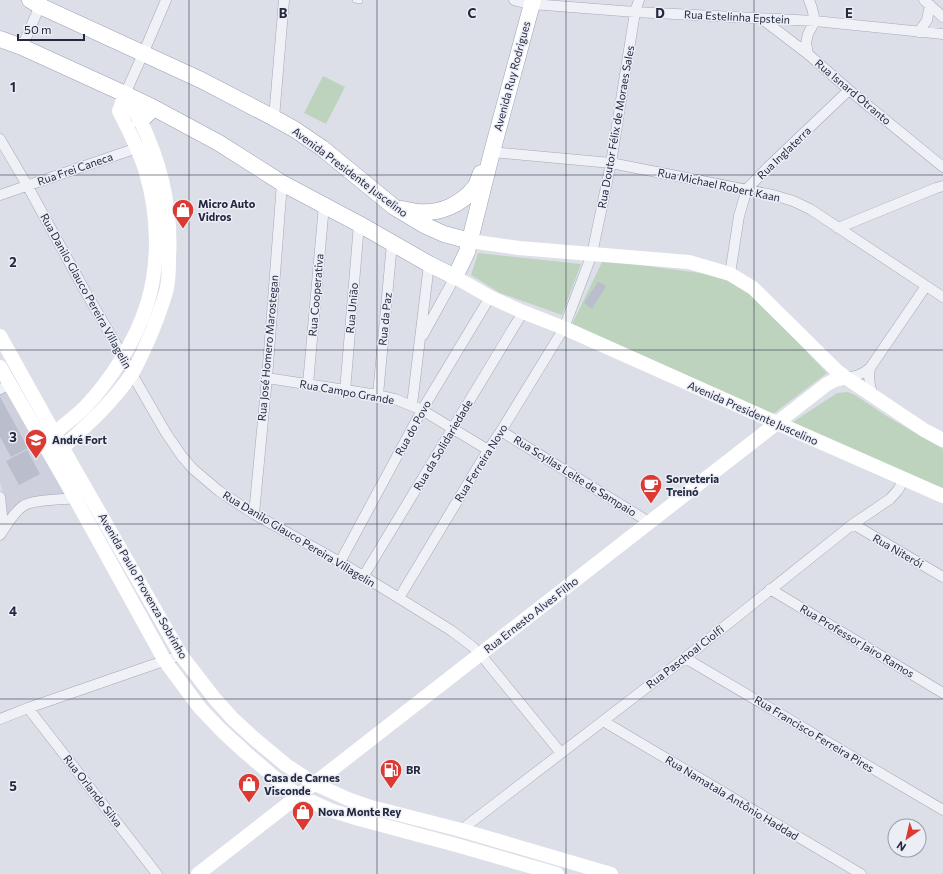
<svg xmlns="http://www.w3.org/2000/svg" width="943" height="874" font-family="Commissioner,sans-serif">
	<rect width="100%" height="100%" fill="#dcdfe8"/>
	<path fill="#ced1dd" d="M10 387 68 495 26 501 3 527 4 497 0 482V392Z"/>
	<path fill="#bed3bd" d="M323 76 345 87 326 124 304 113Z
		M478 253 581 264 562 315 500 293 471 275Z
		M603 260 715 275 733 282 753 295 827 373 773 414 572 324Z
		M848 392 855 395 888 417 943 449V489L790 424 837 393Z"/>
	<path fill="#b9bdcc" d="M598 282 606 286 592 309 584 303Z
		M0 397 28 448 11 457 0 437Z
		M27 450 40 474 19 485 6 461Z"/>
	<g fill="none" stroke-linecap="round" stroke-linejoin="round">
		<g stroke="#a5a8b6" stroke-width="6">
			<path id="lane" d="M355 0 360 1"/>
		</g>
		<g stroke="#a5a8b6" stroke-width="11">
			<path id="street" d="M514 0 517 1 532 4 635 12 815 21 943 34
				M924 0 943 17
				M762 19 808 54 849 90 943 167
				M919 32 927 20 930 5
				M22 47 42 1
				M808 54 806 43 808 34 815 21 812 8 809 0
				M125 94 143 54 166 0
				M274 118 284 0
				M0 139 27 185 85 291 123 356 132 374 166 433 181 455 193 469 219 491 254 514 340 562 399 598 452 631 473 647 481 655 561 753
				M492 152 611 163 773 195 793 201 810 209 943 297
				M0 195 137 148 142 147
				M838 228 936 188 943 186
				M730 274 739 216 747 189 768 167 849 90
				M423 335 455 277
				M870 368C868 379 869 387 874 397
				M845 377C855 377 862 375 870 368L926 286
				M267 378 378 395 395 399 422 410 488 450
				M308 384 324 205
				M0 389 10 384
				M345 391 359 224
				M378 395 392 243
				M412 405 429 264
				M501 431 649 522
				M0 497 2 515 0 530
				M254 514 267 378 282 183
				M853 524 943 577
				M0 535C7 525 13 513 23 506 34 499 61 500 75 498
				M340 562 422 410 490 297
				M363 577 523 312
				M770 589 943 693
				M399 598 488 450 501 431 564 328 592 254 611 163 635 12 639 0
				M685 658 943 810
				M28 708 157 874
				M0 719 28 708 181 655
				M603 721 861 874
				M461 830 685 658 853 524 890 499 898 490 904 479"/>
		</g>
		<g stroke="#9aa0b5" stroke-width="17">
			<path id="primary" d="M30 0 40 6 201 80 274 118 294 129 322 148 394 207 424 225 444 234 470 241
				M0 39 22 47 125 94 154 108 219 143 282 183 359 224 429 264 455 277 467 252 492 152 533 0
				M140 121 154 108
				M402 209C407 210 412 211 417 212 440 214 461 205 475 187 478 183 479 177 481 173"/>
		</g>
		<use href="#lane" stroke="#eff1f6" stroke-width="5"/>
		<use href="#street" stroke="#eff1f6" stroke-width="10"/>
		<path stroke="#fff" stroke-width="14" d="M470 241 519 248 689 262 730 274 753 288 836 370 845 377 924 430 943 440
			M455 277 490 297 523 312 564 328 777 423 943 496
			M0 336 54 433 181 655 215 699 233 719 256 740 286 765 315 784 348 799 371 807 461 830 611 874
			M0 367 75 498 165 661 200 708 222 731 246 753 274 777 299 796 330 810 359 819 456 845 557 874
			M48 438C60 428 74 418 85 407 111 380 136 340 147 304 160 263 158 213 146 173 140 151 129 131 119 111L125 94
			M56 452 62 448C87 425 112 403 131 375 139 363 145 347 151 334 157 319 163 304 167 288 169 278 169 268 169 258 172 210 161 163 140 120 135 111 130 103 125 94
			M198 874C408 712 617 548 827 384L835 380 845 377"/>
		<use href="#primary" stroke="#fff" stroke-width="16"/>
	</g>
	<path fill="none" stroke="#242940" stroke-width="1" stroke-opacity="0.55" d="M189 0V874M377 0V874M566 0V874M754 0V874M0 175H943M0 350H943M0 524H943M0 699H943"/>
	<defs>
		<g id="shop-pin" transform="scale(1.15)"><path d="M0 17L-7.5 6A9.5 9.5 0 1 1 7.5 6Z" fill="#dc3933" stroke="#eceef6"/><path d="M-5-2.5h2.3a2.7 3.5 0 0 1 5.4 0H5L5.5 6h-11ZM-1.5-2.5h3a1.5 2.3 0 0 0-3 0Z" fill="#fff"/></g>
		<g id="school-pin" transform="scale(1.15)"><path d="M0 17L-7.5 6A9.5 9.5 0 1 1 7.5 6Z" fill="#dc3933" stroke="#eceef6"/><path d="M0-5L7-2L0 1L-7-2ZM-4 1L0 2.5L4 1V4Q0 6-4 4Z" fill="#fff"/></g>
		<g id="cafe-pin" transform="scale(1.15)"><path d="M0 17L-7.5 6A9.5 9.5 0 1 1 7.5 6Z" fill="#dc3933" stroke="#eceef6"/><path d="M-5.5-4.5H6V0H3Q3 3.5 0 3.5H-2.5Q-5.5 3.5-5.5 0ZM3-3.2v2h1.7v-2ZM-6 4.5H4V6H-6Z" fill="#fff"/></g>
		<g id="fuel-pin" transform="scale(1.15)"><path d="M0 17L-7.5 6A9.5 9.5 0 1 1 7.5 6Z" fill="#dc3933" stroke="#eceef6"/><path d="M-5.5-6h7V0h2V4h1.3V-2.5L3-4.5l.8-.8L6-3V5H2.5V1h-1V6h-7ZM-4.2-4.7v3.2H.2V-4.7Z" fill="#fff"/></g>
	</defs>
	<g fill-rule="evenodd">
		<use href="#shop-pin" x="183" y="210"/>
		<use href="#school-pin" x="36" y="440"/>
		<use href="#cafe-pin" x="651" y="485"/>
		<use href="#fuel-pin" x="391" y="770"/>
		<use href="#shop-pin" x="249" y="784"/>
		<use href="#shop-pin" x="303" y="812"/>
	</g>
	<g text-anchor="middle" stroke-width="3" stroke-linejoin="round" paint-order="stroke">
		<g font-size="11" fill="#242940" stroke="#eceef6">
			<text transform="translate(737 17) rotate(3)" y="4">Rua Estelinha Epstein</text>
			<text transform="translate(512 76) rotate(-75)" y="4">Avenida Ruy Rodrigues</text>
			<text transform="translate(853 92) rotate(40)" y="4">Rua Isnard Otranto</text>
			<text transform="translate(616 127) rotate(-80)" y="4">Rua Doutor Félix de Moraes Sales</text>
			<text transform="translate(784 153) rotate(-44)" y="4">Rua Inglaterra</text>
			<text transform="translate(75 169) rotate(-19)" y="4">Rua Frei Caneca</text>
			<text transform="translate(350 172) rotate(37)" y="4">Avenida Presidente Juscelino</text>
			<text transform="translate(719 185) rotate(12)" y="4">Rua Michael Robert Kaan</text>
			<text transform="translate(86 291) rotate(61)" y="4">Rua Danilo Glauco Pereira Villagelin</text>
			<text transform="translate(316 295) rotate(-85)" y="4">Rua Cooperativa</text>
			<text transform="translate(352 308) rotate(-85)" y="4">Rua União</text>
			<text transform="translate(385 319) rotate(-84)" y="4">Rua da Paz</text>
			<text transform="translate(268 348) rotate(-85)" y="4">Rua José Homero Marostegan</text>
			<text transform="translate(347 392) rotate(10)" y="4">Rua Campo Grande</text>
			<text transform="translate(753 413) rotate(24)" y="4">Avenida Presidente Juscelino</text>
			<text transform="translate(413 428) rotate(-61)" y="4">Rua do Povo</text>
			<text transform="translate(443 445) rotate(-59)" y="4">Rua da Solidariedade</text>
			<text transform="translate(481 463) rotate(-58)" y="4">Rua Ferreira Novo</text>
			<text transform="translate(575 476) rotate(32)" y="4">Rua Scyllas Leite de Sampaio</text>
			<text transform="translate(299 539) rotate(31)" y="4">Rua Danilo Glauco Pereira Villagelin</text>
			<text transform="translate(898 551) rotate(30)" y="4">Rua Niterói</text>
			<text transform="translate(143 586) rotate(60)" y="4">Avenida Paulo Provenza Sobrinho</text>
			<text transform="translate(531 615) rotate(-38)" y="4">Rua Ernesto Alves Filho</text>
			<text transform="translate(857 641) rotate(31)" y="4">Rua Professor Jairo Ramos</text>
			<text transform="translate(685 657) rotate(-38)" y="4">Rua Paschoal Ciolfi</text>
			<text transform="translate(814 734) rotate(31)" y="4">Rua Francisco Ferreira Pires</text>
			<text transform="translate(93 791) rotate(52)" y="4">Rua Orlando Silva</text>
			<text transform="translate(732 798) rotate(31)" y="4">Rua Namatala Antônio Haddad</text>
		</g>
		<g font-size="11" font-weight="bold" fill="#242940" stroke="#eceef6" text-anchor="start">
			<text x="198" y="208">Micro Auto<tspan x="198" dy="13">Vidros</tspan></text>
			<text x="52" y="444">André Fort</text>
			<text x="666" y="483">Sorveteria<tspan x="666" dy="13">Treinó</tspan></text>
			<text x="406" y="774">BR</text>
			<text x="264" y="782">Casa de Carnes<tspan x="264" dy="13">Visconde</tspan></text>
			<text x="318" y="816">Nova Monte Rey</text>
		</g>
	</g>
	<g font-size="13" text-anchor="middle" font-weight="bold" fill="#242940" stroke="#eceef6" stroke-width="3" stroke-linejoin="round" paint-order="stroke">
		<text x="283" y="18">B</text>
		<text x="472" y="18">C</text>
		<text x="660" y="18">D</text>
		<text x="849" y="18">E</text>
		<text x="13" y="92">1</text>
		<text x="13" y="267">2</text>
		<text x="13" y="442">3</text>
		<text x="13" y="616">4</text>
		<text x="13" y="791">5</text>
	</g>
	<g transform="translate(907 838) rotate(214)"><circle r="19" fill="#eceef6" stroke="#9c9fad"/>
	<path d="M0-3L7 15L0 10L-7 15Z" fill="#dc3933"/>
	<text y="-6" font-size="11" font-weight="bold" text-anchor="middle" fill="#242940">N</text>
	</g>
	<path d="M18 34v6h66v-6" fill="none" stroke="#242940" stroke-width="2"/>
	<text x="24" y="34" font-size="12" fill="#242940" stroke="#eceef6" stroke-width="3" paint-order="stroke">50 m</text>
</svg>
